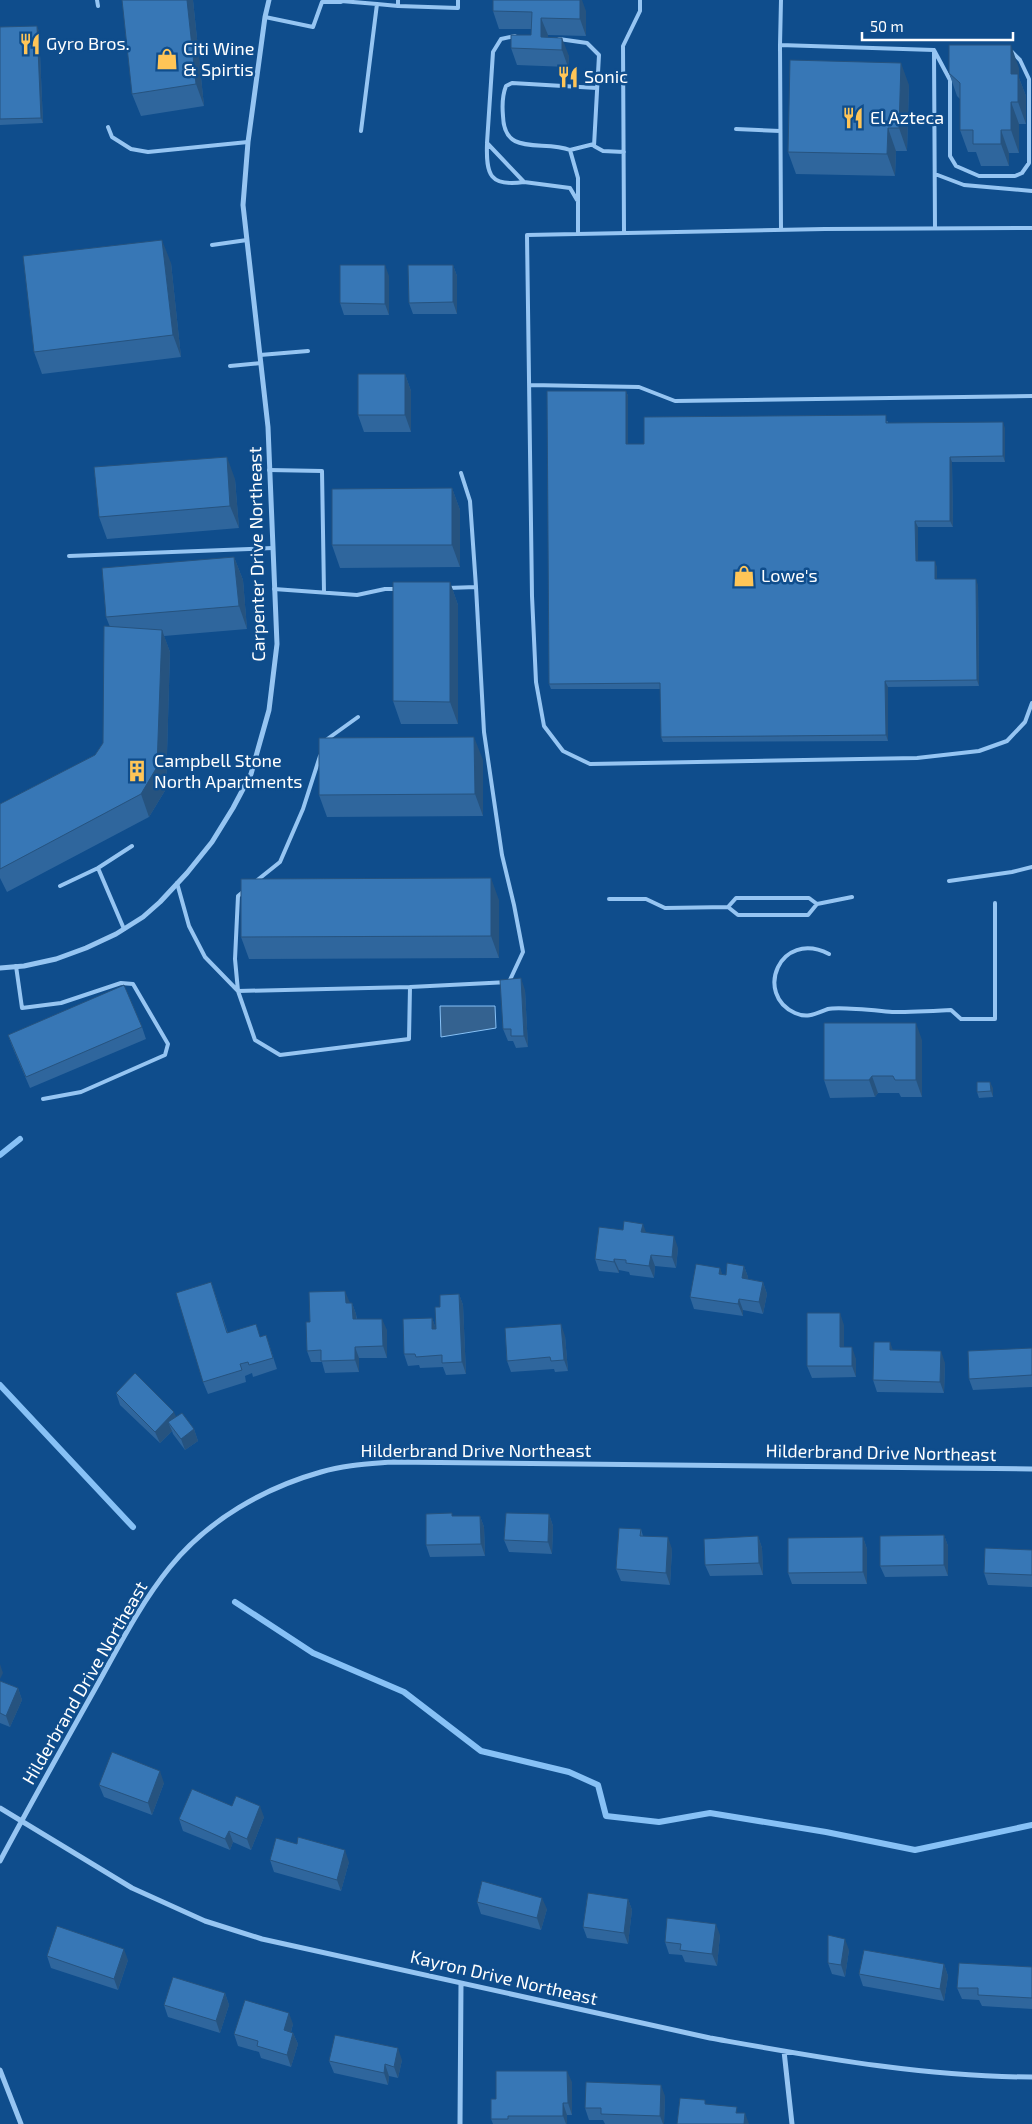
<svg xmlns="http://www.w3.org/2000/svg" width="1032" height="2124" font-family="'Exo 2',sans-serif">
	<rect width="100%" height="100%" fill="#0f4d8c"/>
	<path fill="#346290" stroke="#87c1f6" d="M440 1006H495L496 1028 441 1037Z"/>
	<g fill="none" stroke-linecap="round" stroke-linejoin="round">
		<path stroke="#87c1f6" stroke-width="6" d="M0 1155 20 1139
			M0 1385 133 1527
			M235 1602 313 1653 404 1692 481 1751 569 1772 598 1785 606 1816 659 1822 710 1813 826 1832 915 1850 1032 1825"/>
		<path stroke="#96c5f2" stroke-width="4" d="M97 0 98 6
			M398 0V6L458 8V0
			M781 0 780 45 934 50
			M341 1 377 4
			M265 17 313 27 322 2H341
			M515 36 501 39 493 52 487 143 524 182 570 188 577 200
			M559 39 587 43 599 55 594 146 603 151 624 152
			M780 45 781 230
			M934 50 950 80V156L956 166 979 176H1015L1022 173 1029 163V79L1020 60 1012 52
			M934 52 935 228
			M108 127 112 137 131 149 148 152 248 142
			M736 129 780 131
			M361 131 377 4 398 6
			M487 144C486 175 490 187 524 182
			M570 150 594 144
			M935 174 964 185 1032 191
			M1032 228 825 229 527 235 532 596 536 682 544 726 563 751 590 764 917 758 979 751 1007 741 1025 722 1032 703
			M624 232 623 46 640 11V0
			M578 233V178L570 150C544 139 504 158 503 116 502 105 502 96 506 86L512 83 597 88
			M212 245 247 240
			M260 355 308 351
			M230 366 261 363
			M530 385 639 387 675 401 1032 396
			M269 470 322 471 324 592
			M461 473 470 501 476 587
			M69 556 273 548
			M274 589 357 595 385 589H396
			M326 740 358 717
			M98 868 124 929
			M949 881 1012 872 1032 867
			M255 882 280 862 303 809 320 756
			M177 883 189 926 205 957 238 991 410 987
			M60 886 98 868 132 846
			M244 891 238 896 235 959 238 991 255 1040 280 1055 409 1039 410 987 509 982 523 952 514 905 502 855 484 732 476 587 448 588
			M609 899H646L665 908 728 907 738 915H808L817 904 852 897
			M728 907 736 898H809L817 904
			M829 954C779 929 754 995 795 1013 808 1019 817 1013 828 1009 839 1006 880 1011 894 1012 913 1012 932 1011 951 1010L961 1019H995V903
			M16 966 22 1008 61 1003 121 983 133 984 168 1044 165 1055 81 1092 43 1099"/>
		<path stroke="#96c5f2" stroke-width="5" d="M0 968 24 966 56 959 86 948 116 934 143 917 160 902 187 873 212 842 233 808 251 774 269 710 277 644 268 427 243 205 248 142 265 17 269 0
			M0 1808 132 1888 205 1921 262 1939 710 2038C817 2057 923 2077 1032 2077
			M0 1861C31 1803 63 1746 95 1689 118 1648 140 1604 170 1567 208 1520 264 1488 321 1472 344 1465 368 1464 392 1462L1032 1469
			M784 2051 792 2124
			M0 2070 21 2124
			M460 2124 461 1983"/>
	</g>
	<path fill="#2f669d" d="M193 0 204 106 141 116 132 94Z
		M493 11H586V36L548 35V38L569 56 568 67 517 65 511 48 531 35V29H499Z
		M0 27 39 31 43 123 0 125Z
		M1019 68V78L1026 96V124H1019V153H1009V166H981L976 152H968L960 130V99L957 96 949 73Z
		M909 85 907 151H896L895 176 796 174 788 152Z
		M171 263 181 357 42 374 34 352Z
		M453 265 457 276V314H413L409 303Z
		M389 276V315H344L340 303Z
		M405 374 411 391V432H364L358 415Z
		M626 391 628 396V444H644L888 421V423L1005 428V462H952L953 527H918V561L937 567V579L978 585 979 686 888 687V741L663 742 661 737 660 689H551L549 684Z
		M235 479 239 528 107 539 99 517Z
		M452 488 460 510V567L340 568 332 545Z
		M234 557 243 580 247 629 164 636 170 652 166 789 149 817 7 892 0 878V804L95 755 103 743 110 627 106 617Z
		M450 582 458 605V724H401L393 701Z
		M483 760V816L327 817 319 795Z
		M499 900V958L249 959 241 937Z
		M525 990 528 1047 516 1048 513 1041H508L503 1029Z
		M142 1027 146 1039 30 1088 12 1046 8 1035Z
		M922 1040V1097H901L899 1093H878L875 1097 830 1098 824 1080Z
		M993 1088V1097L979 1098 977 1092Z
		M646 1233 678 1248 676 1268 655 1266 654 1278 630 1275 629 1272 619 1270V1273L599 1271 595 1259Z
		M744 1266 748 1277V1279L763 1282 767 1294 763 1314 743 1310V1316L694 1309 690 1297 720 1268 722 1275H726Z
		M211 1282 228 1333 260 1337 266 1335 277 1369 253 1377 252 1373 245 1376 246 1382 208 1394 203 1382Z
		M459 1294 463 1305 466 1374 446 1375 443 1367 420 1368 419 1365 408 1366 404 1354 432 1318 436 1329 440 1307Z
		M350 1303H352L356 1314 357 1319 387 1330V1358H359V1372L325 1373 322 1362H311L307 1351 310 1322Z
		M844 1325V1347L856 1359V1377L812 1378 807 1366Z
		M565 1336 568 1371 555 1372 554 1369 511 1372 507 1361Z
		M1032 1348V1387L973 1390 969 1379Z
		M893 1350 945 1363 944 1393 877 1392 873 1380Z
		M116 1393 176 1417 194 1429 198 1441 185 1450 173 1434 172 1431 160 1443 120 1405Z
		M549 1514 553 1526 552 1554 509 1552 504 1540Z
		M480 1516 484 1527 485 1556 430 1557 426 1545Z
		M641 1529 643 1536 672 1549 670 1585 621 1581 616 1569Z
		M944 1535 948 1546V1576L885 1577 880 1566Z
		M758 1536 762 1548 763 1575 710 1576 705 1565Z
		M863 1537 867 1549V1584H792L788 1573Z
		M1032 1550V1587L988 1585 984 1573Z
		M0 1681 18 1688 22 1700 10 1727 0 1723Z
		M164 1783 152 1815 104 1797 99 1785Z
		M232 1806 264 1817 251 1850 233 1842 230 1850 183 1831 179 1819Z
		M270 1860 349 1862 341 1891 274 1872Z
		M628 1899 632 1910 628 1944 587 1938 583 1927Z
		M477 1902 547 1909 541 1930 481 1914Z
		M720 1935 717 1966 685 1962 682 1955 669 1954 665 1942Z
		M849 1950 845 1977 832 1974 828 1963Z
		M47 1956 128 1960 118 1990 51 1968Z
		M944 1964 948 1976 944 2001 863 1986 859 1974Z
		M1032 1967V2009L982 2006 979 2000 962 1999 957 1988Z
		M225 1993 229 2005 220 2033 168 2017 164 2005Z
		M293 2024 291 2032 293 2033 298 2044 291 2067 261 2058 259 2052 238 2046 234 2034Z
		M402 2060 398 2078 389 2076 388 2085 334 2073 329 2061Z
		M572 2082V2115H567V2124H493L491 2119 496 2099Z
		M665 2096 664 2124H605L603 2120H589L585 2108Z"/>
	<path fill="#26537f" d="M187 0H193L204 106 196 84Z
		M580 0H582L586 11V36L580 19Z
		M541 18 548 35 547 50 541 37Z
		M37 26 39 31 43 123 41 118Z
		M562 38 569 56 568 67 562 50Z
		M1011 45 1019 68V78L1026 96V124L1018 102 1011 74Z
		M901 63 909 85 907 151 899 128Z
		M1011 102 1019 124V153L1011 130Z
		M888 128 896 151 895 176 887 154Z
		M1001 130 1009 153V166L1001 144Z
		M162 240 171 263 181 357 173 335Z
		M385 265 389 276V315L385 304Z
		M453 265 457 276V314L453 302Z
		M405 374 411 391V432L405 415Z
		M626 391 628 396V450L626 444Z
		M1003 422 1005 428V462L1003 456Z
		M227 457 235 479 239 528 230 506Z
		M950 457 952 462 953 527 950 521Z
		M452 488 460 510V567L452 545Z
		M915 521 918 527V567L916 561Z
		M234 557 243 580 247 629 239 606Z
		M935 561 937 567V585L935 579Z
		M976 579 978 585 979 686 977 680Z
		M450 582 458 605V724L450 702Z
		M162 630 170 652 166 789 149 817 141 794Z
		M885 681 888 687V741L886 735Z
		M474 737 483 760V816L475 794Z
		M491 878 499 900V958L491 936Z
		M521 978 525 990 528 1047 524 1036Z
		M916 1023 922 1040V1097L916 1080Z
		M872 1076 878 1093 875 1097 869 1080Z
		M990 1082 993 1088V1097L991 1091Z
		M643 1224 647 1235 641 1232Z
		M674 1236 678 1248 676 1268 672 1257Z
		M651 1255 655 1266 654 1278 649 1266Z
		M614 1259 619 1270V1273L614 1262Z
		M744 1266 748 1277 746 1290 742 1278Z
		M720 1268 724 1279 719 1274Z
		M763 1282 767 1294 763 1314 759 1302Z
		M345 1291 350 1303H346Z
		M459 1294 463 1305 466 1374 462 1362Z
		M739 1299 743 1310V1316L738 1304Z
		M352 1303 356 1314 357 1331 353 1319Z
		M840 1313 844 1325V1359L840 1347Z
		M432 1318 436 1329H432Z
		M382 1319 387 1330V1358L383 1346Z
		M561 1324 565 1336 568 1371 564 1360Z
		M890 1342 894 1353 890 1350Z
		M355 1347 359 1358V1372L355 1360Z
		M852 1347 856 1359V1377L852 1366Z
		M941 1351 945 1363 944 1393 940 1382Z
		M174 1412 179 1423 168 1422 172 1431 160 1443 155 1432Z
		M194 1429 198 1441 185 1450 181 1439Z
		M549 1514 553 1526 552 1554 548 1542Z
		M480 1516 484 1527 485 1556 481 1544Z
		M944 1535 948 1546V1576L944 1565Z
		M758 1536 762 1548 763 1575 759 1563Z
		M668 1537 672 1549 670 1585 666 1573Z
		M863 1537 867 1549V1584L863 1572Z
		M0 1664 3 1673 0 1679Z
		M18 1688 22 1700 10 1727 6 1716Z
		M160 1771 164 1783 152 1815 148 1803Z
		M260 1806 264 1817 251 1850 247 1839Z
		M229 1831 233 1842 230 1850 225 1839Z
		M345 1850 349 1862 341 1891 337 1880Z
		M542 1898 547 1909 541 1930 537 1918Z
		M628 1899 632 1910 628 1944 624 1933Z
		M716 1924 720 1935 717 1966 712 1954Z
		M845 1939 849 1950 845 1977 841 1965Z
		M124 1949 128 1960 118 1990 114 1979Z
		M944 1964 948 1976 944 2001 940 1989Z
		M225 1993 229 2005 220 2033 216 2021Z
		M289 2013 293 2024 288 2042 284 2030Z
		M293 2033 298 2044 291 2067 287 2055Z
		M398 2048 402 2060 398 2078 394 2067Z
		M385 2064 389 2076 388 2085 384 2073Z
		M567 2071 572 2082V2115L568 2103Z
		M661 2085 665 2096 664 2124H663L660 2116Z
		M563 2103 567 2115V2124H566L563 2116Z
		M745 2113 749 2124H744Z"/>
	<path fill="#3777b6" stroke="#26537f" d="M122 0H187L196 84 132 94Z
		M493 0H580V19L541 18V37L562 38V50L511 48V35H531L532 12 493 11Z
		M37 26 41 118 0 119V27Z
		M949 45H1011V74H1018V102H1011V130H1001V144H973V130H960V83L949 73Z
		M790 60 901 63 899 128H888L887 154 788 152Z
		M162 240 173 335 34 352 23 256Z
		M340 265H385V304L340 303Z
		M408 265H453V302L409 303Z
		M358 374H405V415H358Z
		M547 391H626V444H644V417L886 415V423L1003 422V456L950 457V521H915L916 561H935V579H976L977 680 885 681 886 735 661 737 660 683 549 684Z
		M227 457 230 506 99 517 94 467Z
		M452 488V545H332V489Z
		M234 557 239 606 106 617 102 568Z
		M393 582H450V702L393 701Z
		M104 626 162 630 157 767 141 794 0 869V804L95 755 103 743Z
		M474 737 475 794 319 795V738Z
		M491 878V936L241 937V879Z
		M521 978 524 1036H511V1029H503L500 980Z
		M124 985 142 1027 26 1077 8 1035Z
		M824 1023H916V1080H895L893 1076H872L869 1080H824Z
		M977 1082H990L991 1091 977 1092Z
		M624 1221 643 1224 641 1232 674 1236 672 1257 651 1255 649 1266 626 1263V1260L614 1259V1262L595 1259 599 1227 623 1230Z
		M727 1263 744 1266 742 1278 763 1282 759 1302 739 1299 738 1304 690 1297 696 1264 720 1268 719 1274 726 1275Z
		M211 1282 227 1333 256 1324 260 1337 266 1335 273 1358 249 1365 248 1362 240 1364 242 1370 203 1382 176 1293Z
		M345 1291 346 1303H352L353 1319H382L383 1346 355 1347V1360L321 1361V1350L307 1351 306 1322H310L309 1292Z
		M459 1294 462 1362 442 1363V1355L416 1357 415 1354H404L403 1319 432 1318V1329H436L435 1307H440V1295Z
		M807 1313H840V1347H852V1366H807Z
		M561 1324 564 1360 551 1361 550 1357 507 1361 505 1328Z
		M874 1342H890V1350L941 1351 940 1382 873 1380Z
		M1032 1348V1375L969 1379 968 1351Z
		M135 1373 174 1412 155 1432 116 1393Z
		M182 1413 194 1429 181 1439 168 1422Z
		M452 1513V1516H480L481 1544 426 1545V1514Z
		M506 1513 549 1514 548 1542 504 1540Z
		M619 1528 641 1529 640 1536 668 1537 666 1573 616 1569Z
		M944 1535V1565L880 1566V1536Z
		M758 1536 759 1563 705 1565 704 1539Z
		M863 1537V1572L788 1573V1538Z
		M985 1548 1032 1550V1575L984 1573Z
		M0 1681 18 1688 6 1716 0 1713Z
		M112 1752 160 1771 148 1803 99 1785Z
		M192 1789 232 1806 236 1796 260 1806 247 1839 229 1831 225 1839 179 1819Z
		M298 1837 345 1850 337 1880 270 1860 276 1838 297 1844Z
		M482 1881 542 1898 537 1918 477 1902Z
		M588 1893 628 1899 624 1933 583 1927Z
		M667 1918 716 1924 712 1954 680 1950 681 1944 665 1942Z
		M57 1926 124 1949 114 1979 47 1956Z
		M828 1935 845 1939 841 1965 828 1963Z
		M864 1950 944 1964 940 1989 859 1974Z
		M959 1963 1032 1967V1998L978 1995V1988H957Z
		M173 1977 225 1993 216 2021 164 2005Z
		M245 2000 289 2013 284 2030 293 2033 287 2055 257 2046 258 2041 234 2034Z
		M335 2035 398 2048 394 2067 385 2064 384 2073 329 2061Z
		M496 2071H567L568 2103H563V2116H508V2119H491V2099H496Z
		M586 2082 661 2085 660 2116 601 2114V2108H585Z
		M680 2098 705 2100V2104L737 2107 736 2113H745L744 2124H677Z"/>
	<defs>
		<g id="restaurant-bare" transform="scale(1.725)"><path d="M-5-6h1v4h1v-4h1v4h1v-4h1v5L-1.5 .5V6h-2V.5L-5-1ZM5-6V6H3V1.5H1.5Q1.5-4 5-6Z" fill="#ffc557" stroke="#0f4d8c" stroke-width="2.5" paint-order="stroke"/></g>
		<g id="shop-bare" transform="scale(1.725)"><path d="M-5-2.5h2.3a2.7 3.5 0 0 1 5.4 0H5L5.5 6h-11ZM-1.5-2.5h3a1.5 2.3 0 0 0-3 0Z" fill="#ffc557" stroke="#0f4d8c" stroke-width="2.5" paint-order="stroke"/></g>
		<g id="building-bare" transform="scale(1.725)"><path d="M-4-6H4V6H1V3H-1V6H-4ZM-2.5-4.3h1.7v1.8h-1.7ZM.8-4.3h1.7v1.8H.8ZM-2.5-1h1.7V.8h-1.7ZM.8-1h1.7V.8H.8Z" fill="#ffc557" stroke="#0f4d8c" stroke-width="2.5" paint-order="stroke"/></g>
	</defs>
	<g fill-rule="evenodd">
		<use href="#restaurant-bare" x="30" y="44"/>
		<use href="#shop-bare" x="167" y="59"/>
		<use href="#restaurant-bare" x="568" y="77"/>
		<use href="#restaurant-bare" x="853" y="118"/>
		<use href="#shop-bare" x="744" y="576"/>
		<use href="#building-bare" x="137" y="771"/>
	</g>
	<g text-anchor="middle" stroke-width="5" stroke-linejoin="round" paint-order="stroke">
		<g font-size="18" fill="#fff" stroke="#0f4d8c" text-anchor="start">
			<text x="46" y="50">Gyro Bros.</text>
			<text x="183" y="55">Citi Wine<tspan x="183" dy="21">&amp; Spirtis</tspan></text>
			<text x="584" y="83">Sonic</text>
			<text x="870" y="124">El Azteca</text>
			<text x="761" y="582">Lowe's</text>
			<text x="154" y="767">Campbell Stone<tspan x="154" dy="21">North Apartments</tspan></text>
		</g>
		<g font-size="18" fill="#fff" stroke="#0f4d8c">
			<text transform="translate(257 554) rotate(-91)" y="6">Carpenter Drive Northeast</text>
			<text x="476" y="1457">Hilderbrand Drive Northeast</text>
			<text transform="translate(881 1453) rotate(1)" y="6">Hilderbrand Drive Northeast</text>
			<text transform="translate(85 1683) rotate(-60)" y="6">Hilderbrand Drive Northeast</text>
			<text transform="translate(504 1978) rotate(13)" y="6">Kayron Drive Northeast</text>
		</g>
	</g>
	<path d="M862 32v8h151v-8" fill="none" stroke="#ffffff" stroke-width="2.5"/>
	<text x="870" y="32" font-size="15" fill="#ffffff" stroke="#0f4d8c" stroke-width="4" paint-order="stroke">50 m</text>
</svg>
